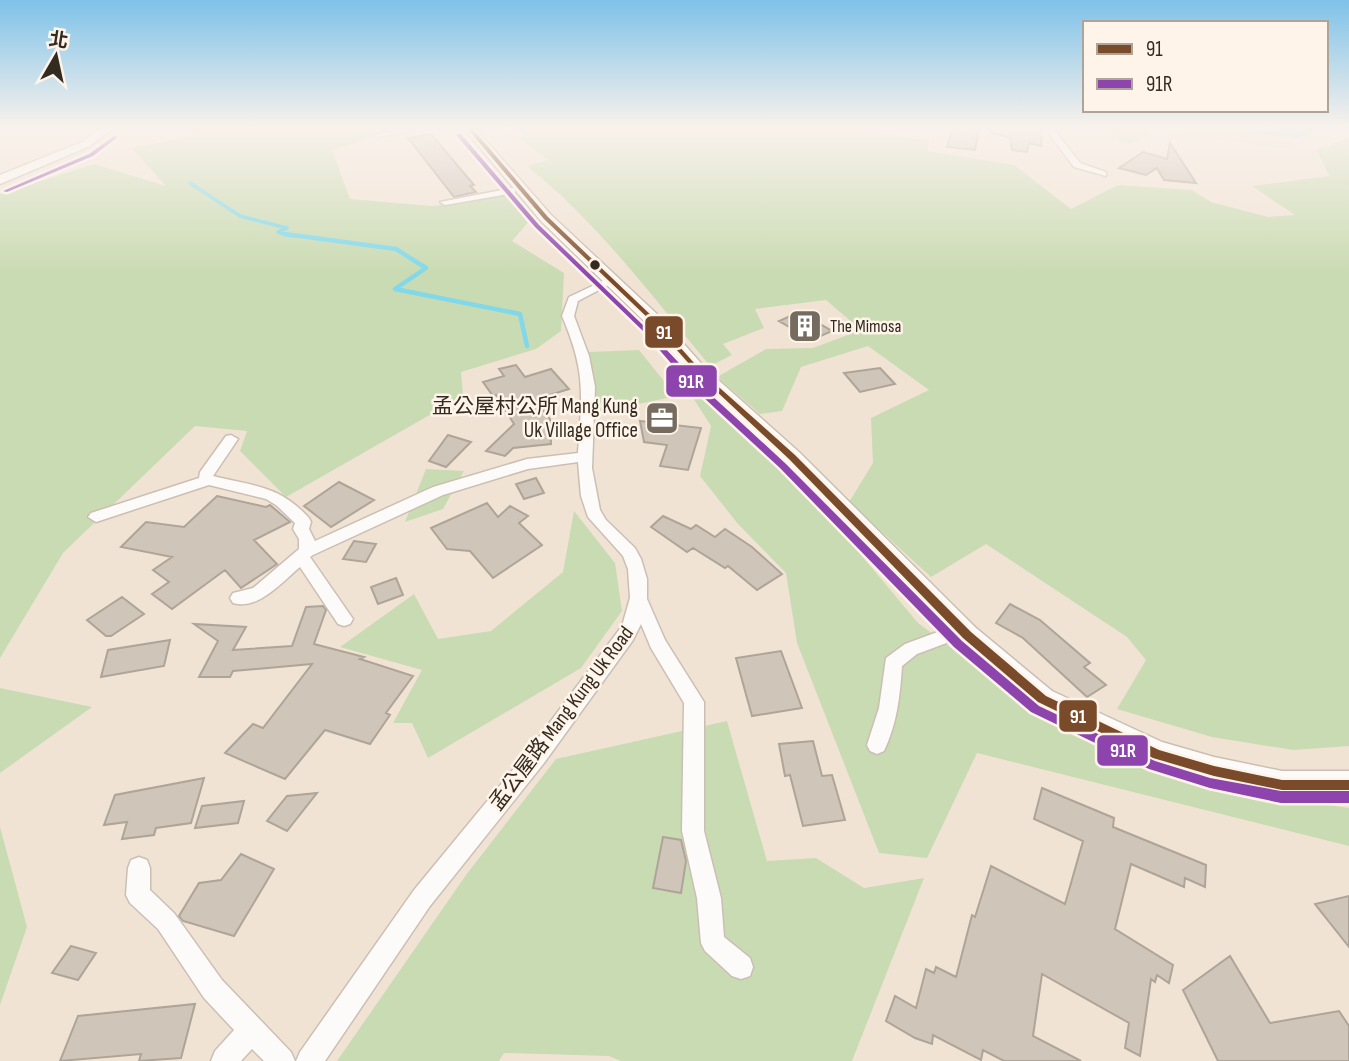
<svg xmlns="http://www.w3.org/2000/svg" width="1349" height="1061" font-family="'Sofia Sans Condensed','Noto Sans TC',sans-serif">
	<rect width="100%" height="100%" fill="#f1e3d4"/>
	<path fill="#c9dbb2" d="M193 127H406L332 150 350 199 433 206 523 192 536 213 512 241 564 273 561 331 536 349 461 372 463 396 286 497 240 451 247 431 195 426 63 553 0 658V194L94 164 166 186 132 148 194 136Z
		M535 127H837L854 132 929 140 927 151 1014 165 1071 209 1118 185 1192 190 1211 202 1268 217 1295 215 1252 186 1329 176 1317 150 1349 138V746L1293 750 1212 737 1117 709 1146 660 1127 637 986 544 931 577 849 502 873 463 871 418 929 390 868 346 801 367 782 411 760 414 717 377 766 349 813 348 861 330 826 300 755 309 764 328 723 344 732 355 710 366C652 296 599 224 527 166L549 160 520 139Z
		M1107 127H1140L1147 133 1139 141 1122 144Z
		M639 350 676 396 597 413 589 352Z
		M710 385 831 519 918 623 996 681 1094 741 1228 790 1349 808V846L977 753 927 858 879 853 797 643 786 573 738 524 700 476 711 426 688 390Z
		M426 469 464 471 443 509 405 522Z
		M574 511 615 563 622 611 581 668 428 758 412 723H393L422 670 340 647 414 594 438 639 491 631 563 572Z
		M0 688 92 707 0 773Z
		M727 721 767 861 816 858 864 888 924 878 852 1061H621L609 1056 504 1053 499 1061H337L466 875 556 759Z
		M0 827 27 927 0 1005Z"/>
	<path fill="#ede1c6" d="M1148 127H1211L1295 138 1291 149 1147 130Z"/>
	<path fill="#80d8ea" d="M1211 127H1333L1295 138Z"/>
	<g fill="none" stroke-linecap="round" stroke-linejoin="round">
		<path stroke="#80d8ea" stroke-width="3.5" d="M190 183 240 216 287 228 278 232 281 233
			M283 234 298 236"/>
		<path stroke="#80d8ea" stroke-width="4.5" d="M285 234 396 249 426 268 395 289 520 314 527 346"/>
	</g>
	<path fill="#cfc5b8" stroke="#aea498" stroke-width="2" d="M953 127 979 130 975 150 947 147Z
		M991 127H1042L1041 146 1029 143 1027 152 1012 150 1010 138 990 132Z
		M431 134 474 185 470 186 476 192 454 197 408 138Z
		M1170 143 1196 183 1164 180 1157 168 1146 175 1119 168 1143 152 1167 159Z
		M799 312 832 331 812 340 779 321Z
		M516 365 525 377 551 369 569 389 540 398 547 408 543 410 550 419 551 444 513 448 505 456 486 451 514 424 496 395 493 396 483 382 504 376 499 369Z
		M880 368 895 384 860 392 844 373Z
		M640 421 701 428 688 470 660 466 667 445 644 442Z
		M448 435 471 442 446 467 429 461Z
		M536 478 544 493 524 499 516 484Z
		M339 482 374 500 331 527 304 506Z
		M217 496 266 507 270 505 290 522 254 540 277 564 241 588 225 570 172 609 152 594 169 582 153 570 172 557 121 547 146 522 184 527Z
		M487 503 498 517 510 506 528 516 519 523 542 545 493 578 470 551 447 549 431 528Z
		M663 516 691 529 696 525 715 537 725 529 752 547 782 574 757 590 728 566 725 568 693 548 687 552 651 527Z
		M354 541 376 544 366 562 343 559Z
		M396 578 403 595 378 604 371 587Z
		M122 597 144 614 111 636H106L87 620Z
		M1010 604 1040 620 1090 663 1084 667 1106 685 1087 697 1023 638 996 623Z
		M323 606 326 610 314 644 364 657 360 659 413 676 386 713 390 715 370 744 325 730 285 779 225 753 253 724 263 728 312 664 233 671 230 677H199L218 641 194 624 246 627 233 650 292 646 306 607Z
		M170 640 164 666 101 677 108 650Z
		M781 651 802 708 752 716 736 658Z
		M813 741 822 776 832 775 845 820 803 826 790 775 785 776 779 744Z
		M204 778 191 823 156 828 154 835 122 839 127 822 104 825 115 795Z
		M1042 788 1114 818 1113 827 1206 865 1205 887 1185 878 1184 887 1131 864 1115 929 1173 965 1169 983 1157 975 1155 982 1151 979 1140 1056 1125 1048 1129 1023 1042 974 1033 1036 1081 1061H1004L983 1050 981 1060 933 1035 932 1044 915 1038 886 1021 895 996 916 1008 926 969 934 973 936 967 956 977 972 915 975 917 991 866 1065 904 1083 841 1034 819Z
		M317 793 287 831 267 821 287 796Z
		M244 801 238 823 195 828 202 806Z
		M663 837 681 840 686 861 681 893 653 888Z
		M241 854 274 869 234 936 183 921 179 916 199 883 221 880Z
		M1349 896V947L1315 904Z
		M71 946 96 953 78 980 52 973Z
		M1230 956 1270 1023 1339 1011 1349 1026V1061H1218L1183 990Z
		M195 1004 181 1058 139 1061 141 1054 60 1061 78 1016Z"/>
	<g fill="none" stroke-linecap="round" stroke-linejoin="round">
		<g stroke="#cbbfb3" stroke-width="3">
			<path id="minor" d="M412 127H433L378 137 374 135Z
				M1044 127H1052L1080 163 1106 172V176L1074 167Z
				M512 188 515 189V193L445 205 440 202Z
				M609 278 618 280 578 301 574 316 589 356 595 387 592 468 600 510 606 520 635 548 641 559 647 579V599L665 640 704 702V831L721 898 724 937 750 958 753 967 750 976 741 979 732 976 705 951 701 943 697 898 682 831 684 703 651 648 641 624 633 640 544 763 430 906 325 1061H296L300 1052 414 890 530 749 622 626 630 598 628 569 623 556 588 517 581 496 578 462 528 469 443 495 313 555 310 557 353 619 350 624 344 626 338 624 300 567C283 581 258 611 233 603L230 598 233 593 253 588 299 549V539L293 529 295 523 276 505 266 499 209 485 96 522 88 517 91 513 199 478 200 472 226 436 231 435 238 439 213 476C253 486 279 485 309 518L311 522 309 529 315 541 433 487 527 459 578 453C582 394 586 372 562 316L569 297Z
				M962 623 968 625 971 630 968 635 917 654 902 666C900 696 897 724 884 751L877 754 870 751 867 745 879 708 886 658 905 644Z
				M139 857 147 860 150 868V890L174 913 222 980 291 1052 295 1061H264L252 1049 241 1061H211L215 1051 234 1030 204 998 158 929 130 903 126 895 128 868 131 860Z"/>
		</g>
		<g stroke="#cbbfb3" stroke-width="3">
			<path id="secondary" d="M101 127H114L90 146 0 184V175L82 142Z
				M463 127H474L551 215 659 316 707 370 799 452 976 628 1052 691 1162 742 1214 757 1282 771H1349V799H1282L1214 785 1147 763 1032 707 958 642 785 462 695 378 647 324 541 221Z"/>
		</g>
		<use href="#minor" fill="#fdfbf9" fill-rule="evenodd"/>
		<use href="#secondary" fill="#fdfbf9" fill-rule="evenodd"/>
		<g stroke="#fff4e9" stroke-width="5">
			<path id="bus-1" d="M466 127H471L548 217 655 319 703 373 795 455 971 632 1046 696 1159 750 1214 766 1282 780H1349V790H1282L1214 776 1153 758 1038 702 963 638 789 459 699 375 651 321 544 219Z"/>
		</g>
		<g stroke="#fff4e9" stroke-width="5">
			<path id="bus-2" d="M457 134H461L539 225 646 328 696 381 786 464 962 641 1039 706 1155 761 1210 778 1281 791H1349V803H1281L1210 788 1149 769 1031 712 954 647 780 468 690 385 642 330 535 227 457 136Z
				M114 136 118 137 93 156 7 192 3 191 89 154Z"/>
		</g>
		<use href="#bus-1" fill="#7a4b2a" fill-rule="evenodd"/>
		<use href="#bus-2" fill="#8e44ad" fill-rule="evenodd"/>
	</g>
	<linearGradient id="sky" x2="0" y2="1"><stop stop-color="#7ec2e9"/><stop offset="0.46" stop-color="#f9f2ec"/><stop offset="1" stop-color="#f9f2ec" stop-opacity="0"/></linearGradient>
	<rect width="1349" height="276" fill="url(#sky)"/>
	<defs>
		<g id="building-square" transform="scale(1.75)"><rect x="-9" y="-9" width="18" height="18" rx="4" fill="#766b5f" stroke="#fff4e9"/><path d="M-4-6H4V6H1V3H-1V6H-4ZM-2.5-4.3h1.7v1.8h-1.7ZM.8-4.3h1.7v1.8H.8ZM-2.5-1h1.7V.8h-1.7ZM.8-1h1.7V.8H.8Z" fill="#fff"/></g>
		<g id="office-square" transform="scale(1.75)"><rect x="-9" y="-9" width="18" height="18" rx="4" fill="#766b5f" stroke="#fff4e9"/><path d="M-6-3h4V-5.5h4V-3h4V5H-6ZM-1-4.5V-3h2v-1.5ZM-6 0V1H6V0Z" fill="#fff"/></g>
	</defs>
	<g fill-rule="evenodd">
		<use href="#building-square" x="805" y="326"/>
		<use href="#office-square" x="662" y="418"/>
	</g>
	<circle fill="#342b20" stroke="#fff4e9" stroke-width="2.5" cx="595" cy="265" r="6"/>
	<g text-anchor="middle" stroke-width="5" stroke-linejoin="round" paint-order="stroke">
		<g font-size="18" fill="#342b20" stroke="#fff4e9" text-anchor="start">
			<text x="830" y="332">The Mimosa</text>
		</g>
		<g font-size="21" fill="#342b20" stroke="#fff4e9" text-anchor="end">
			<text x="638" y="413">孟公屋村公所 Mang Kung<tspan x="638" dy="24">Uk Village Office</tspan></text>
		</g>
		<g font-size="21" fill="#342b20" stroke="#fff4e9">
			<text transform="translate(561 718) rotate(-53)" y="7">孟公屋路 Mang Kung Uk Road</text>
		</g>
	</g>
	<g stroke="#fff4e9" stroke-width="2.5">
		<rect x="644" y="315" width="40" height="34" rx="7" fill="#7a4b2a"/>
		<rect x="665" y="364" width="53" height="34" rx="7" fill="#8e44ad"/>
		<rect x="1058" y="699" width="40" height="34" rx="7" fill="#7a4b2a"/>
		<rect x="1096" y="734" width="53" height="33" rx="7" fill="#8e44ad"/>
	</g>
	<g font-size="19" text-anchor="middle" font-weight="bold" fill="#fff">
		<text x="664" y="339">91</text>
		<text x="691" y="388">91R</text>
		<text x="1078" y="723">91</text>
		<text x="1123" y="757">91R</text>
	</g>
	<rect x="1083" y="21" width="245" height="91" fill="#fff4e9" stroke="#aea499" stroke-width="2"/>
	<rect x="1097" y="44" width="35" height="10" fill="#7a4b2a" stroke="#aea499" stroke-width="2"/>
	<text x="1146" y="56" font-size="21" fill="#342b20">91</text>
	<rect x="1097" y="79" width="35" height="10" fill="#8e44ad" stroke="#aea499" stroke-width="2"/>
	<text x="1146" y="91" font-size="21" fill="#342b20">91R</text>
	<g transform="translate(56 56) rotate(9)" stroke="#fff4e9" stroke-width="5" paint-order="stroke">
	<path d="M0-5L12 26L0 18L-12 26Z" fill="#342b20"/>
	<text y="-10" font-size="19" font-weight="bold" text-anchor="middle" fill="#342b20">北</text>
	</g>
</svg>
